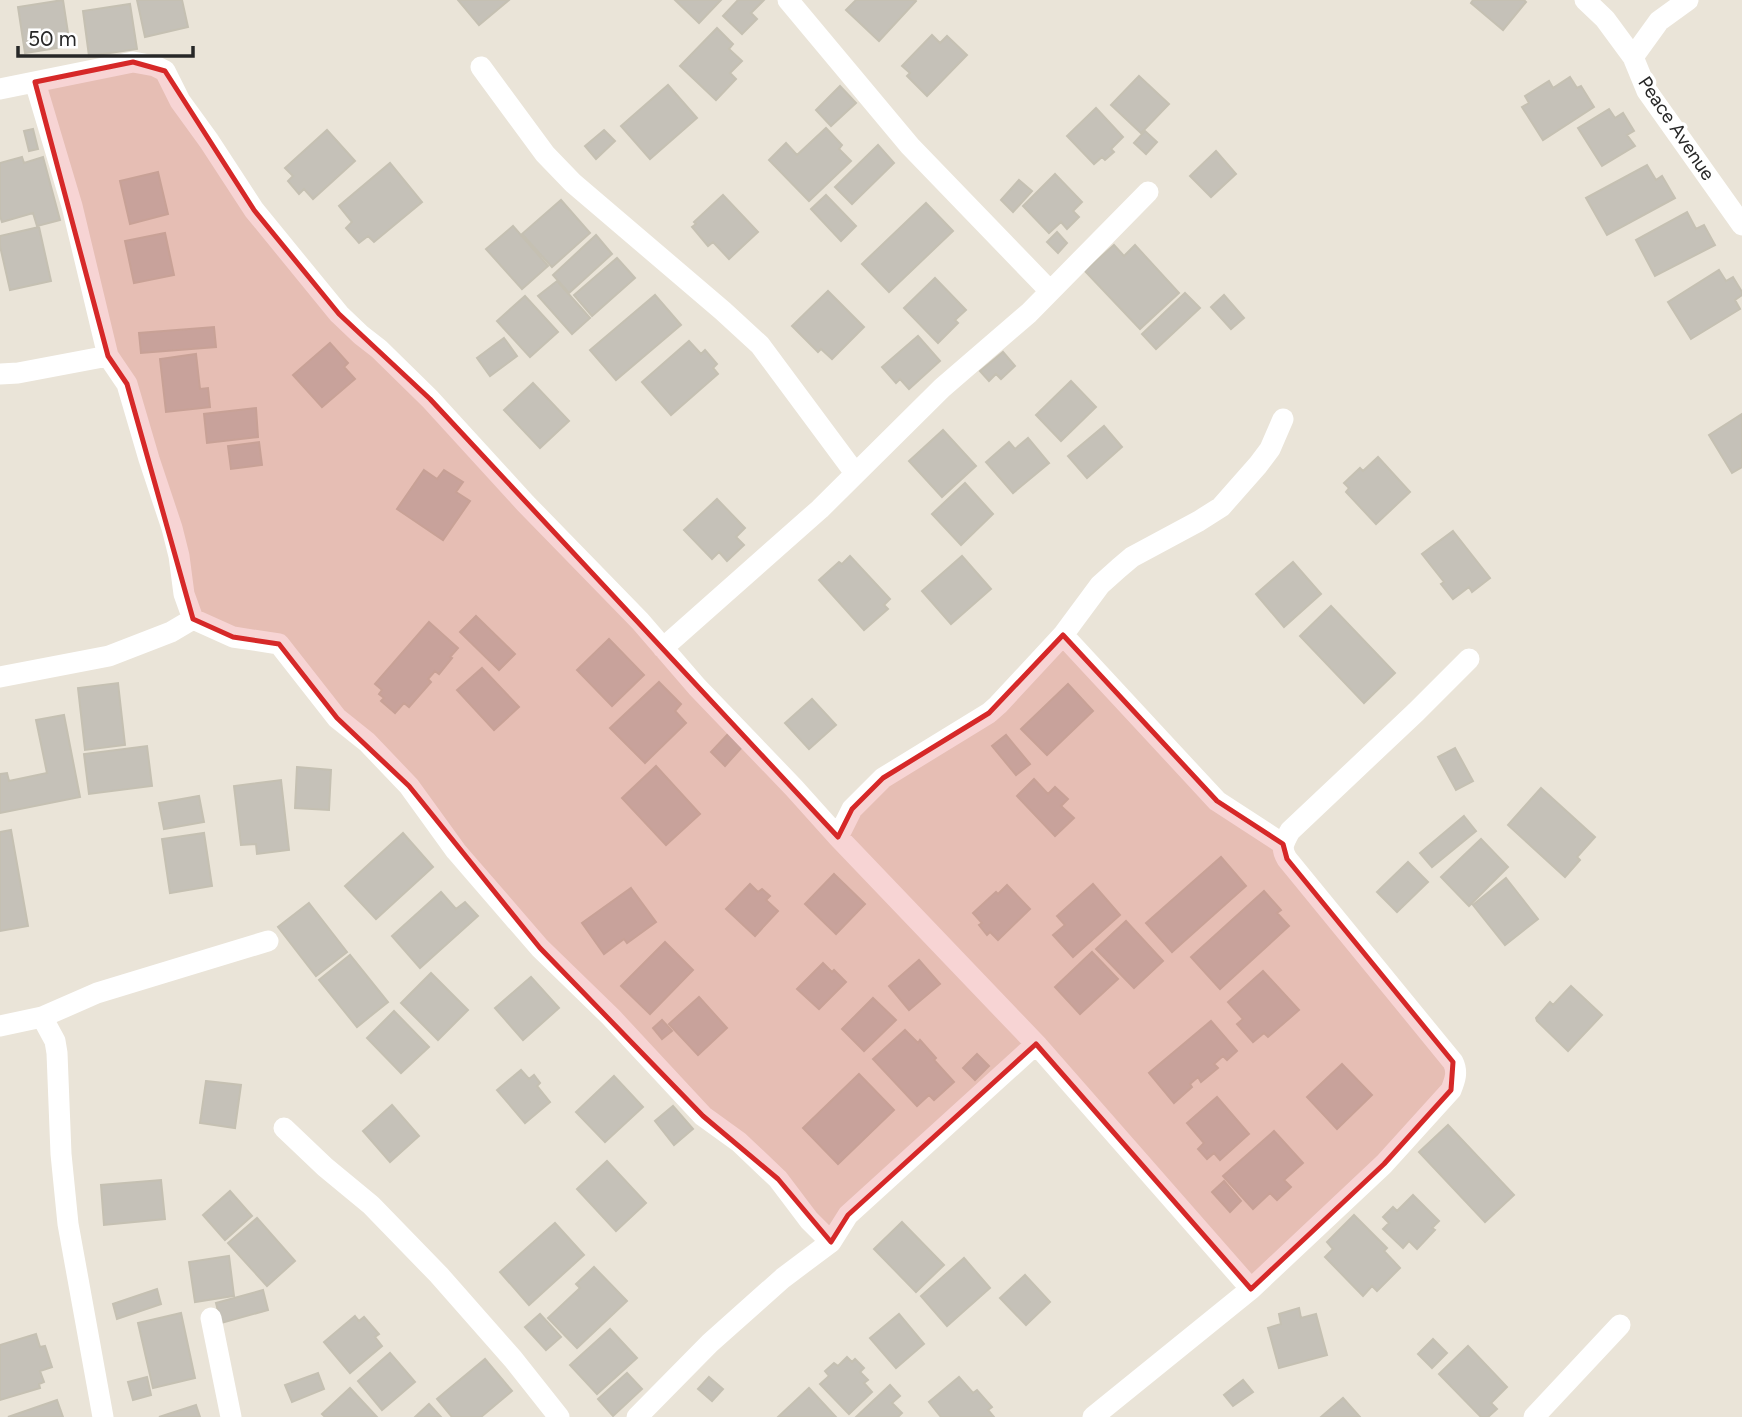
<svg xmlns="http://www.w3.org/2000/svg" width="1742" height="1417" font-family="Figtree,sans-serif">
	<rect width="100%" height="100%" fill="#eae4d8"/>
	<path fill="#c5c1b8" stroke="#c5c0b2" stroke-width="2" d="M63 0 70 46 25 53 18 7Z
		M137 0H182L188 27 145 37Z
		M458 0H509L479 25Z
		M675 0H721L699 23Z
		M738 0H764L751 13 757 19 742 34 723 16Z
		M856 0H915L916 1 879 41 846 10Z
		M1473 0H1524L1526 2 1503 30 1471 3Z
		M130 4 137 49 89 56 83 11Z
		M717 28 733 44 729 49 742 61 730 73 736 79 716 100 680 66Z
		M932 35 940 43 947 36 967 55 927 96 907 76 910 73 902 66Z
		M1139 76 1169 104 1141 133 1111 105Z
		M1570 77 1577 88 1581 86 1594 107 1543 140 1522 107 1529 103 1525 96 1549 81 1553 88Z
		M668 85 697 118 650 159 621 126Z
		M840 86 856 103 831 126 816 110Z
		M1096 108 1123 137 1111 149 1114 152 1105 160 1102 157 1094 164 1067 136Z
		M1609 109 1615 118 1623 113 1634 131 1627 135 1635 146 1602 166 1578 128Z
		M826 128 842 145 839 149 851 161 809 201 769 160 786 143 797 155Z
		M33 129 38 149 29 151 24 131Z
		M327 130 355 161 313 199 304 189 299 194 288 181 293 176 285 168Z
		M604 130 615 141 596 159 585 146Z
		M1145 131 1157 142 1146 154 1134 143Z
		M878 145 894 163 852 204 835 187Z
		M1216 151 1236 174 1211 197 1190 176Z
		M22 157 24 163 43 157 60 220 37 226 33 213 2 222 0 216V163Z
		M390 163 422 202 374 242 368 236 359 243 346 228 352 222 339 206Z
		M1647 165 1656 180 1662 176 1675 198 1607 235 1586 198Z
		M158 172 168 214 130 224 120 181Z
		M1055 174 1082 202 1073 211 1079 217 1067 229 1061 222 1049 233 1023 206Z
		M1019 180 1032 191 1013 212 1001 200Z
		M723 195 758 232 729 259 713 242 708 246 692 227 696 224 694 222Z
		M826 195 856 226 841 241 811 209Z
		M561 200 590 233 552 267 522 234Z
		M926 203 953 231 889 292 862 264Z
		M1687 212 1696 229 1704 225 1715 245 1655 276 1636 240Z
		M513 226 548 266 522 289 486 249Z
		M39 227 51 281 10 290 0 246V236Z
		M1057 232 1067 243 1058 253 1047 242Z
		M165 233 174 275 134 283 125 241Z
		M596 235 612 254 569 293 553 275Z
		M1114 245 1124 256 1135 245 1179 293 1140 329 1085 271Z
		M617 258 635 278 592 316 574 295Z
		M1719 270 1726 281 1733 277 1742 292V295L1735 300 1740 309 1691 339 1668 302Z
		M935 278 966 310 955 320 958 323 938 343 904 308Z
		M557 281 590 318 572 334 538 296Z
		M828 291 864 327 832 359 821 349 818 352 792 326Z
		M1185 293 1200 308 1156 349 1142 334Z
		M655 295 681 325 616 380 590 350Z
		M1224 295 1244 318 1231 329 1211 307Z
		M525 296 558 332 530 357 497 321Z
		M214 327 216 347 141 353 139 333Z
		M918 336 940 361 909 389 900 379 896 383 882 367Z
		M504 338 517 356 490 376 477 358Z
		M689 341 701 354 705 350 717 364 713 368 718 374 671 415 642 382Z
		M330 343 348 363 344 367 355 379 322 407 293 375Z
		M1003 352 1015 366 1001 379 996 374 989 381 980 371Z
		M196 354 200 389 208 388 210 407 166 412 160 359Z
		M1071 381 1096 407 1061 441 1036 415Z
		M533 383 569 421 540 448 504 410Z
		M256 408 258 437 207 443 204 414Z
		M1742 414V467L1732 473 1709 435Z
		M1104 426 1122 447 1087 478 1068 456Z
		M943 430 976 466 942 497 909 461Z
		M1028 438 1049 463 1013 493 986 462 1009 442 1015 449Z
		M259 442 262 465 231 469 228 446Z
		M1378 457 1410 492 1376 524 1346 492 1349 488 1344 483 1360 468 1363 471Z
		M424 470 437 479 444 470 463 482 456 492 470 501 443 540 397 509Z
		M965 483 993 514 961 545 932 514Z
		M717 499 745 528 736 537 744 545 727 561 719 552 712 559 684 530Z
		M1453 531 1490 578 1472 592 1469 587 1453 599 1441 584 1444 582 1422 554Z
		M850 556 890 599 884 605 888 609 864 630 819 580 839 562 842 564Z
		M962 556 991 589 951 624 922 591Z
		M1293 562 1321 594 1284 627 1256 594Z
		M1331 606 1395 673 1364 703 1300 636Z
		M476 616 515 654 499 670 460 632Z
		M429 622 458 648 450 657 452 658 439 674 435 671 428 679 431 682 409 707 404 703 395 713 381 701 384 698 379 694 382 690 375 684Z
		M609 639 644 675 612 706 577 670Z
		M482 668 519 707 494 730 457 690Z
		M659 682 681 704 675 711 686 723 645 763 610 728Z
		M118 683 125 745 85 750 78 688Z
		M1068 684 1093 711 1047 755 1021 729Z
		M812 699 836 725 809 749 785 723Z
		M64 715 80 797 0 813V774L7 773 9 781 47 773 36 720Z
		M729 733 743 746 725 766 711 752Z
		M1006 735 1030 764 1016 775 992 746Z
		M147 746 152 786 89 794 84 754Z
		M1455 748 1473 781 1456 790 1438 757Z
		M656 766 700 814 666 845 622 798Z
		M297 767 331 770 329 810 295 808Z
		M1034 779 1048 794 1055 787 1068 799 1061 806 1074 818 1055 836 1017 796Z
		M281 780 289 850 257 854 256 844 241 845 234 786Z
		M1541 788 1595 837 1577 857 1580 860 1565 877 1508 825Z
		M199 796 204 822 164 829 159 803Z
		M1464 816 1476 831 1432 867 1420 853Z
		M11 830 28 926 0 931V832Z
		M204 833 212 886 170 893 162 839Z
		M403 833 433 867 376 919 345 886Z
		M1481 839 1508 867 1469 906 1441 877Z
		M1221 857 1246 886 1172 952 1146 923Z
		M1408 862 1428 882 1397 912 1377 892Z
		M834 874 865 904 836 934 805 904Z
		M1506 878 1538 919 1505 945 1473 905Z
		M750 884 758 892 762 889 770 896 766 900 778 911 755 936 726 909Z
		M1093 884 1120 915 1073 957 1053 935 1065 925 1057 916Z
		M1007 885 1030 909 998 940 990 932 987 935 979 925 982 923 973 913 996 892 998 894Z
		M631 888 656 922 627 943 624 939 604 954 582 923Z
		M1264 891 1281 910 1277 913 1289 926 1220 989 1191 957Z
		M441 892 456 909 465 902 478 916 420 968 392 936Z
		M309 903 347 952 316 976 278 927Z
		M1126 921 1163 961 1134 988 1096 949Z
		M665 942 693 970 650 1014 621 986Z
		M1092 952 1118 979 1080 1014 1055 987Z
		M350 955 388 1002 357 1027 319 980Z
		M919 960 940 984 909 1010 889 986Z
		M823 963 832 972 834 970 846 982 819 1009 797 989Z
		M1263 971 1299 1010 1268 1037 1264 1033 1253 1042 1237 1024 1243 1019 1228 1002Z
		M431 973 468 1010 438 1040 401 1003Z
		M531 977 559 1008 523 1040 495 1008Z
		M1571 986 1602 1015 1568 1051 1537 1021 1536 1018 1550 1002 1553 1005Z
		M699 997 727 1028 698 1055 669 1024Z
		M873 998 896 1020 864 1051 842 1029Z
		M394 1011 429 1047 401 1073 367 1038Z
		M662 1020 672 1031 662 1039 653 1028Z
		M1211 1021 1237 1051 1227 1060 1223 1056 1214 1064 1218 1068 1201 1082 1198 1077 1190 1084 1192 1087 1174 1103 1149 1073Z
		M905 1030 918 1043 920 1040 936 1058 934 1060 954 1082 934 1100 929 1095 917 1106 873 1059Z
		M977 1054 989 1066 975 1080 963 1068Z
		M1342 1064 1372 1095 1337 1129 1307 1097Z
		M521 1070 529 1079 534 1075 540 1083 537 1086 550 1102 525 1123 497 1090Z
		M859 1074 894 1110 838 1164 803 1128Z
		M614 1076 643 1107 605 1142 576 1112Z
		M206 1081 241 1085 235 1128 200 1123Z
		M1217 1097 1249 1134 1220 1160 1214 1153 1207 1159 1198 1149 1204 1143 1187 1123Z
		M392 1105 419 1136 390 1162 363 1131Z
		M673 1106 693 1129 674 1145 655 1121Z
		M1448 1125 1514 1195 1485 1222 1419 1152Z
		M1274 1131 1303 1163 1284 1180 1291 1187 1277 1200 1270 1193 1253 1209 1223 1176Z
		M607 1161 646 1203 616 1231 577 1189Z
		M161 1180 165 1219 104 1225 101 1185Z
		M1224 1181 1241 1201 1230 1212 1212 1192Z
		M230 1191 252 1216 225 1240 203 1215Z
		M1413 1195 1439 1221 1432 1228 1435 1230 1417 1249 1409 1241 1403 1248 1383 1229 1389 1223 1383 1217 1393 1207 1397 1211Z
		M1354 1215 1387 1248 1384 1251 1400 1268 1377 1291 1372 1286 1363 1296 1325 1257 1333 1249 1327 1242Z
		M257 1218 295 1261 267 1286 228 1243Z
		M902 1222 944 1265 916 1292 874 1249Z
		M555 1223 584 1255 529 1305 500 1272Z
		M229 1256 234 1296 195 1302 189 1262Z
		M964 1258 990 1288 947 1326 921 1296Z
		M594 1267 627 1301 577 1348 548 1318 580 1288 576 1284Z
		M1025 1275 1050 1302 1026 1325 1000 1298Z
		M157 1289 161 1304 117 1319 113 1304Z
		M263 1290 268 1310 221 1323 216 1303Z
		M1299 1308 1301 1318 1316 1314 1327 1355 1279 1368 1268 1328 1281 1324 1279 1314Z
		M181 1313 195 1378 153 1388 138 1323Z
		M540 1314 561 1337 546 1350 525 1327Z
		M899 1314 924 1344 896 1368 870 1338Z
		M355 1316 359 1321 364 1317 379 1334 375 1337 382 1346 350 1373 324 1342Z
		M610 1329 637 1358 597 1394 570 1365Z
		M36 1334 40 1347 45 1346 52 1367 40 1371 44 1382 39 1384 40 1388 0 1400V1345Z
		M1433 1339 1447 1353 1432 1368 1418 1354Z
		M1468 1346 1507 1387 1491 1403 1497 1409 1488 1417H1481L1439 1374Z
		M390 1353 415 1382 382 1410 358 1381Z
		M847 1357 852 1362 855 1359 864 1368 860 1372 868 1380 864 1383 872 1392 849 1414 820 1384 829 1376 825 1371 834 1363 838 1366Z
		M485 1359 512 1391 481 1417H452L437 1399Z
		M318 1373 324 1389 292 1402 285 1385Z
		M627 1373 642 1389 613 1416 598 1399Z
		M147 1377 151 1395 133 1400 128 1382Z
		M709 1377 723 1389 712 1401 698 1389Z
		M959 1377 973 1393 977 1390 992 1407 988 1410 994 1417H941L929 1402Z
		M1243 1380 1253 1392 1233 1406 1224 1395Z
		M890 1385 900 1396 892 1403 902 1413 898 1417H856Z
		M350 1388 377 1417H325L322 1414Z
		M809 1388 836 1417H778Z
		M1343 1398 1360 1417H1321Z
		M57 1400 63 1417H8Z
		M429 1404 441 1417H415Z
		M196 1405 200 1417H159Z"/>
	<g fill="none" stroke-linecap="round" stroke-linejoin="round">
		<path stroke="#fff" stroke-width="21" d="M788 0 910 146 1050 291
			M1585 0 1605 19 1633 57 1647 91 1742 225
			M1633 57 1659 21 1688 0
			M481 67 545 154 573 183 723 311 760 345 855 473
			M35 82 72 206 108 356 127 384 149 459 172 528 179 556 184 594 193 619
			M0 89 133 62 155 66 165 71 180 101 209 141 254 210 339 314 361 335 379 349 430 399 526 504 640 621 697 687 794 788 838 837 1036 1044 1251 1289
			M0 374 18 373 108 356
			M193 619 233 637 279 644 337 718 367 742 409 786 456 851 540 948 611 1017 703 1116 739 1142 778 1179 809 1220 831 1242
			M1063 635 1217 801 1283 844
			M663 648 820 509 942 388 1029 313 1148 192
			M0 677 109 656 171 632 193 619
			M838 837 852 809 883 778 989 713 998 705 1063 635 1100 585 1119 568 1132 557 1199 521 1221 507 1258 465 1270 449 1283 419
			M42 1017 55 1041 57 1053 61 1154 68 1224 103 1417
			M0 1026 42 1017 97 993 268 941
			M284 1128 325 1167 371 1205 439 1275 513 1359 559 1417
			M211 1318 231 1417
			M637 1417 710 1343 783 1278 831 1242 848 1215 1036 1044
			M1093 1417 1251 1289 1384 1164 1451 1090C1455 1080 1458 1072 1453 1062L1287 859C1280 848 1284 842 1290 831L1416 712 1469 659
			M1534 1417 1620 1325"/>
	</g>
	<path fill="#d62828" fill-opacity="0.2" stroke="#d62828" stroke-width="5" stroke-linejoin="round" d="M133 62 165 71 254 210 339 314 430 399 838 837 852 809 883 778 989 713 1063 635 1217 801 1283 844 1287 859 1453 1062 1451 1090 1384 1164 1251 1289 1036 1044 848 1215 831 1242 778 1179 703 1116 540 948 409 786 337 718 279 644 233 637 193 619 127 384 108 356 35 82Z"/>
	<g text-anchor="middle" stroke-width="7" stroke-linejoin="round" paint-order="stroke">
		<g font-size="19" fill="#272727" stroke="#fff">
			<text transform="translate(1677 128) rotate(56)" y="7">Peace Avenue</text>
		</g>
	</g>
	<path d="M18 46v10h175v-10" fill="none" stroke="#272727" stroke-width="3.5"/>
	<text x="28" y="46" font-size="21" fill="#272727" stroke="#ffffff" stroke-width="5" paint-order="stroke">50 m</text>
</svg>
